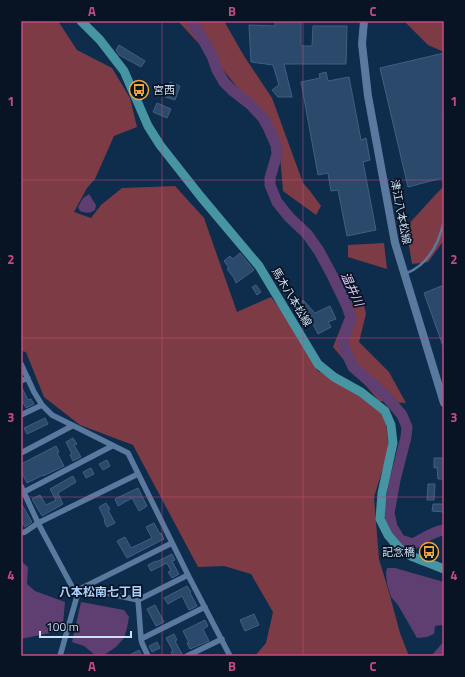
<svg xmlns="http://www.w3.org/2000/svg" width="465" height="677" font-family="'Titillium Web','Noto Sans JP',sans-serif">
	<rect width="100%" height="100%" fill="#0e2c4c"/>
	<path fill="#7d3c45" d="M21 21H58L77 50 112 68 130 98 137 127 114 136 95 179 87 188 74 212 91 218 101 205 122 188 175 186 204 218 237 312 271 297 300 335 318 371 361 392 385 416 389 449 374 497 379 559 390 596 400 633 409 656H255L266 643 273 612 251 574 224 566 198 567 133 445 80 425 44 397 26 352 21 351Z
		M178 21H224L244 56 272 98 303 183 310 191 321 206 316 215 283 191 280 156 256 111 225 72Z
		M404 21H444V52L428 45Z
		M444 186V240L428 262 412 264 406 227 437 193Z
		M384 243 387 269 348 257V245Z
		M353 297 363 301 366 314 359 342 389 372 406 403 379 401 333 347Z"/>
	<path fill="#5f3f71" d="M89 194 96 205 95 210C89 214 86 213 80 211L78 207 83 198Z
		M21 561 28 567 27 584 35 591 65 602 63 624 50 633 21 639Z
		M387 568H395L444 582V627L441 625 435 626 434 634 427 637 417 638 398 605 391 597 387 584 386 573Z
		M81 602 124 610 129 617 127 628 124 638 116 647 104 655H95L84 646 72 642Z
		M444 641V656H432V655Z"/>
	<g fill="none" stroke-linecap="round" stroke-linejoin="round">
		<path stroke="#5f3f71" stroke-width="11" d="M191 21 202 38 212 56 217 70 224 82 233 91 251 105 263 118 268 127 276 145 277 154 270 178V185L277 202 289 217 307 234 319 251 332 275 347 306 351 318 343 340V345L353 367 385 395 402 415 407 427 406 437 395 480 389 513 392 527 400 540 413 544C423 539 433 531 444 530"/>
	</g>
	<path fill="#2b496b" stroke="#405f83" d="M275 21H301V46H312L313 26H347L346 64H284L292 97H278L272 90 279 85 273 65 251 62 249 25 275 26Z
		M119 45 145 61 141 67 119 55 116 50Z
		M444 53V113H442L444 121V176L442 178 408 187 380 68Z
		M326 72 328 81 349 77 361 140 366 138 370 160 363 162 376 230 347 236 338 190 331 191 328 173 318 175 301 82 320 78 319 74Z
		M170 82 180 86 175 100 165 97Z
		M157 103 171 109 167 118 153 112Z
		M240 253 254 270 236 283 234 278 227 269 229 268 224 261 230 256 233 259Z
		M256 285 261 292 257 295 252 287Z
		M444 285V346H443L424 293Z
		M303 300 315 313 330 306 336 319 328 322 331 327 318 334 306 310 305 312 301 307 304 305 302 301Z
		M21 386 28 400 31 399 34 404 26 408 21 399Z
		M45 418 48 424 27 434 24 428Z
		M73 438 77 444 74 445 81 457 73 461 70 455 72 454 66 442Z
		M56 446 59 452 57 453 64 466 43 476V475L27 483 21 471V464L25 462Z
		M434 458H443L444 479H438L437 467 434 468Z
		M107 460 110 466 103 470 99 464Z
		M91 468 94 474 86 478 83 472Z
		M73 476 76 482 58 493 63 504 42 516 32 499 40 495 46 505 56 500 50 489Z
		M428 484H435L434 500H427Z
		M138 488 147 506 139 511 132 498 118 506 115 499Z
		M21 503 32 522 25 527 21 520Z
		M106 503 110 509 108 510 115 523 107 527 104 521 105 520 99 507Z
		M433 504H444V512L432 511Z
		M154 523 160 534 161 533 164 539 127 558 117 541 125 537 131 548 152 538 146 527Z
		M172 554 175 560 172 561 179 574 172 578 168 572 171 571 167 563 151 571 148 565 156 561V562Z
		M187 586 191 592 190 593 197 606 189 610 182 596 168 604 164 598Z
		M155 605 164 622 156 626 147 609Z
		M254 614 259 625 245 631 240 620Z
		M205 620 208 626 203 629 209 641 190 649 187 643H189L183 631Z
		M174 634 177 640 175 641 182 654 178 656H173L171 652 173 651 166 638Z
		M157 642 160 648 152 652 149 646Z
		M139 650 142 656H128Z"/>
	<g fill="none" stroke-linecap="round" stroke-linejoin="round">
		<path stroke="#59799f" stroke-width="2.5" d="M407 273C429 264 439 243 444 221"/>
		<path stroke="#59799f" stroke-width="5.5" d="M21 364 34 392 42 405 52 415 128 453 188 575 230 656
			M21 381 28 378
			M21 415 42 405
			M21 453 72 426
			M21 486 38 523 77 596 60 656
			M22 493 112 446
			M21 533 25 532 38 523 138 474
			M88 585 172 543
			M75 591 88 585 92 590 138 600
			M141 639 205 607
			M148 656 142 643 141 639 139 612 138 600 188 575
			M187 656 222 639"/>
		<path stroke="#59799f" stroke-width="8" d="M364 21 362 44 368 96 395 243 444 403"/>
		<path stroke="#4794a2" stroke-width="9" d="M81 21 100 40 124 71 148 126 160 145 201 197 259 266 318 364 334 377 361 392 385 411 391 425 393 443 382 493 380 519 388 535 400 549 411 556 444 569"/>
	</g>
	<path fill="none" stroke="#c54a81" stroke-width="1" stroke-opacity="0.55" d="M162 21V656M303 21V656M21 180H444M21 338H444M21 497H444"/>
	<defs>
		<g id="bus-ring" transform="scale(1)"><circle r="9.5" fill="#081423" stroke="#efa73d" stroke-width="1.5"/><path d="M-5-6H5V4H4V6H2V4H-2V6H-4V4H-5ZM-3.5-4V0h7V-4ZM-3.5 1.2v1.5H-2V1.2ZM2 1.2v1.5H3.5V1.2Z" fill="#efa73d"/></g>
	</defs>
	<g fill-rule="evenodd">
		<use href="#bus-ring" x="139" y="90"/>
		<use href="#bus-ring" x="429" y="552"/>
	</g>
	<g text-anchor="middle" stroke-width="3.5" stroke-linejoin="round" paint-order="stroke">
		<g font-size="11" fill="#cddff4" stroke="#081423" text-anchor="start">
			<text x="153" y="94">宮西</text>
			<text x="415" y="556" text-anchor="end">記念橋</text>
		</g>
		<g font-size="11" fill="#cddff4" stroke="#081423">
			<text transform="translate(401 212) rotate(79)" y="4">津江八本松線</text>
			<text transform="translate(292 297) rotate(59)" y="4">馬木八本松線</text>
		</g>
		<g font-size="12" font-style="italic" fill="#eaccfb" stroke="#081423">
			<text transform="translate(352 289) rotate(65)" y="4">温井川</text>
		</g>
		<g font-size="12" font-weight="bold" fill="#afd2fc" stroke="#081423">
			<text x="101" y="596">八本松南七丁目</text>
		</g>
	</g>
	<rect width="465" height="677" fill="none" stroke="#081423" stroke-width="44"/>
	<path d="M40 631v6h91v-6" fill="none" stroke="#cddff4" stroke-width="2"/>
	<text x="46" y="631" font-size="12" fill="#cddff4" stroke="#081423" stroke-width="3" paint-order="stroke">100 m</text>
	<rect x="22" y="22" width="421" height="633" fill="none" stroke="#c54a81" stroke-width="1.5"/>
	<g font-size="13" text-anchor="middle" font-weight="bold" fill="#c54a81">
		<text x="92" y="16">A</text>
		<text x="232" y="16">B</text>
		<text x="373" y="16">C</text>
		<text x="11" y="106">1</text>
		<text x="454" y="106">1</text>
		<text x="11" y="264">2</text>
		<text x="454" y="264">2</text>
		<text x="11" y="422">3</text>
		<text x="454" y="422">3</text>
		<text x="11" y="580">4</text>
		<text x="454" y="580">4</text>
		<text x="92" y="671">A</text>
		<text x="232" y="671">B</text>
		<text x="373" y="671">C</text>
	</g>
</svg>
